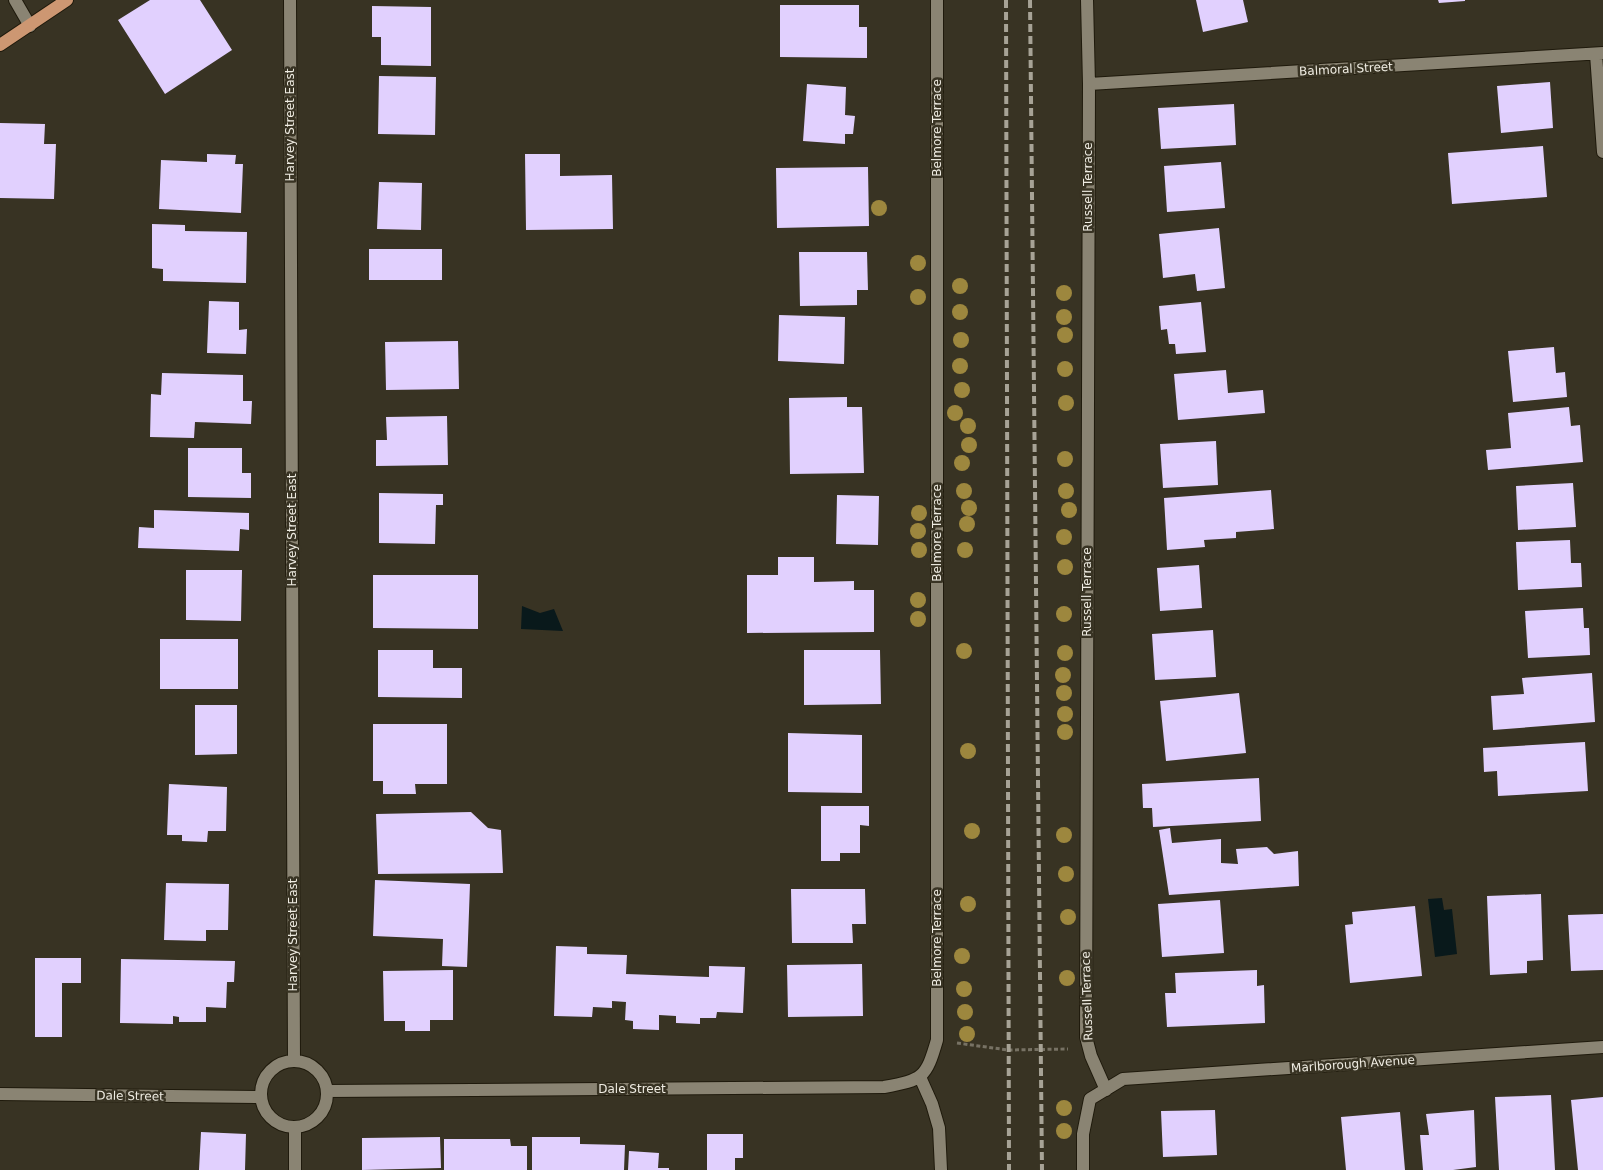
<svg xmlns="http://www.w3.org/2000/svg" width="1603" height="1170" font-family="'DejaVu Sans',sans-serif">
	<rect width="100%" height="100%" fill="#383323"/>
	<path fill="#09191b" d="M522 606 540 613 554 609 563 631 521 629Z
		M1442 898 1444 910 1452 909 1457 954 1435 957 1428 899Z"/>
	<path fill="#e1d0fe" d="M150 0H200L232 50 165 94 118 20Z
		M1196 0H1243L1248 22 1203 32Z
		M1438 0H1465V1L1439 3Z
		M780 5H859V27H867V58L780 57Z
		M372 6 431 7V66L381 65V37H372Z
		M379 76 436 77 435 135 378 134Z
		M1550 82 1553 128 1501 133 1497 86Z
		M807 84 846 87 845 115 855 116 853 134H845V144L803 141Z
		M1234 104 1236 145 1161 149 1158 108Z
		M0 123 45 124 44 144H56L54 199 0 198Z
		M1543 146 1547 197 1452 204 1448 153Z
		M207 154 236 155 235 164H243L241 213 159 209 161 160 207 162Z
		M525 154H560V176L612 175 613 229 526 230Z
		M1221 162 1225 208 1167 212 1164 166Z
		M868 167 869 226 777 228 776 168Z
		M379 182 422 183 421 230 377 229Z
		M152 224 185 225V231L247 232 246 283 163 281V269L152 268Z
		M1219 228 1225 288 1197 291 1195 274 1163 278 1159 234Z
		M369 249H442V280H369Z
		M799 252H867L868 290H857V305L800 306Z
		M209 301 239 302V330L247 329 246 354 207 353Z
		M1201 302 1206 352 1176 354 1175 344H1169L1167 329 1161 330 1159 306Z
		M779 315 845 317 844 364 778 361Z
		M458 341 459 389 386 390 385 342Z
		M1554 347 1556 373 1565 372 1567 397 1513 402 1508 351Z
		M1226 370 1228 393 1263 390 1265 413 1178 420 1174 374Z
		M162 373 243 375V401H252L251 424 195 422 194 438 150 437 151 394 161 395Z
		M847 397V407H862L864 473 790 474 789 398Z
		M1569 407 1571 426 1580 425 1583 462 1488 470 1486 450 1511 448 1508 413Z
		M447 416 448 465 376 466V440H387L386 417Z
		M1216 441 1218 485 1163 488 1160 444Z
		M188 448H242V473H251V498L188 497Z
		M1573 483 1576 527 1518 530 1516 486Z
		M1271 490 1274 529 1236 532V538L1204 540 1205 547 1167 550 1164 498Z
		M379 493 443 494V505H436L435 544 379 543Z
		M837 495 879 496 878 545 836 544Z
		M154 510 249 513V530L240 529 239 551 138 548 139 527 154 528Z
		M1570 540 1571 563H1581L1582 587 1518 590 1516 542Z
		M778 557H814V582L854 581V590H874V632L747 633V575H778Z
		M1199 565 1202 608 1160 611 1157 568Z
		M186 570H242L241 621 186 620Z
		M373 575H478V629L373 628Z
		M1583 608 1584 628H1589L1590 655 1528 658 1525 611Z
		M1213 630 1216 677 1155 680 1152 634Z
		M160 639H238V689H160Z
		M378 650H433V668H462V698L378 697Z
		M804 650H880L881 704 804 705Z
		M1592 673 1595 722 1493 730 1491 696 1524 694 1522 678Z
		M1239 693 1246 753 1166 761 1160 701Z
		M195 705H237V754L195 755Z
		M373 724H447V784H415L416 794H383V781H373Z
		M788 733 862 735V793L788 792Z
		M1585 742 1588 791 1498 796 1497 771 1484 772 1483 748Z
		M1259 778 1261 821 1153 827 1152 808H1143L1142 784Z
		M169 784 227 787 226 831H208L207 842 182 841V835H167Z
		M821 806H869V826L860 825V853H840V861H821Z
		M471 812 488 828 501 830 503 873 378 874 376 814Z
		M1170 828 1172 843 1221 839V863L1238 864 1236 849 1267 847 1274 854 1298 851 1299 886 1169 895 1159 830Z
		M375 880 470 884 467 967 442 966 443 939 373 936Z
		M166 883 229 884 228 930H206V941L164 940Z
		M791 889H865L866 924H852L853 943H792Z
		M1541 894 1543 960 1527 961V973L1490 975 1487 896Z
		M1220 900 1224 953 1162 957 1158 904Z
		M1415 906 1422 976 1350 983 1345 925 1353 924 1352 912Z
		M1603 914V970L1571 971 1568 915Z
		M556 946 587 947V954L627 955 626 974 709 977V966L745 967 743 1013 717 1012 716 1018H700V1024L676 1023V1016L659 1015V1030L633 1029V1021L625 1020 626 1002 612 1001V1008L593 1007 592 1017 554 1016Z
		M35 958H81V983H62V1037H35Z
		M121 959 235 961 234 982H227L226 1008 206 1007V1022H179V1017L173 1016V1024L120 1023Z
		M862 964 863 1016 788 1017 787 965Z
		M453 970V1020H430V1031H405V1021H384L383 971Z
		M1257 970V986L1264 985 1265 1023 1167 1027 1165 993H1176L1175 973Z
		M1551 1095 1555 1170H1499L1495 1097Z
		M1603 1097V1170H1578L1571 1100Z
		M1215 1110 1217 1155 1163 1157 1161 1111Z
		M1474 1110 1476 1167 1453 1170H1423L1420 1135H1429L1426 1114Z
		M1400 1112 1405 1170H1346L1341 1117Z
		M201 1132 246 1134 245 1170H199Z
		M707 1134H743V1158H735V1170H707Z
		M440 1137 441 1168 362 1170V1138Z
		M532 1137H580V1144L625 1145 624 1170H532Z
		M444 1139H510L511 1146H527V1170H444Z
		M629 1151 659 1153 658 1168H669V1170H628Z"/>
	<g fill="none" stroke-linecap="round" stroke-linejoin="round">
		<g stroke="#1f1a0c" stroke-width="14">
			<path id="minor" d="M15 0 30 26
				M290 0 294 1060
				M1087 0 1089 84 1086 1037 1091 1056 1106 1090
				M1596 54 1603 152
				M1089 84 1603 53
				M261 1094a33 33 0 1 1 66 0a33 33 0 1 1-66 0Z
				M920 1077 932 1104 939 1128 941 1170
				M327 1091 884 1087C923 1080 926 1078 937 1040V0
				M0 1094 261 1097
				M295 1127V1170
				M1083 1170V1134L1090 1099 1123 1079 1603 1047"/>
		</g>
		<g stroke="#1f1a0c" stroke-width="14">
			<path id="major" d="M0 45 67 0"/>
		</g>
		<path stroke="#777264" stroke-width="3" stroke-dasharray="4 2.5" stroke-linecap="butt" d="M957 1043 1008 1050 1068 1049"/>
		<use href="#minor" stroke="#8a8473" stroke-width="12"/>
		<use href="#major" stroke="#cd9772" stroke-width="12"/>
		<path stroke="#a7a396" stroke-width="4" stroke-dasharray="8 4" stroke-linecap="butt" d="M1006 0 1009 1170
			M1030 0 1042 1170"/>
	</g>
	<g fill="#9d873e">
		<circle cx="879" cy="208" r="8"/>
		<circle cx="918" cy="263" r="8"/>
		<circle cx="960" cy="286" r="8"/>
		<circle cx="1064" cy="293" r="8"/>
		<circle cx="918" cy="297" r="8"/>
		<circle cx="960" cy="312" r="8"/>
		<circle cx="1064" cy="317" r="8"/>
		<circle cx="1065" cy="335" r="8"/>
		<circle cx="961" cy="340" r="8"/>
		<circle cx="960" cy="366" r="8"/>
		<circle cx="1065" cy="369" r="8"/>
		<circle cx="962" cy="390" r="8"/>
		<circle cx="1066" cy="403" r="8"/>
		<circle cx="955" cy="413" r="8"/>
		<circle cx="968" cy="426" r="8"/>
		<circle cx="969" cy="445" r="8"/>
		<circle cx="1065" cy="459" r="8"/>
		<circle cx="962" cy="463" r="8"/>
		<circle cx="964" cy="491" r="8"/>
		<circle cx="1066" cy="491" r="8"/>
		<circle cx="969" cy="508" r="8"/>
		<circle cx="1069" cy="510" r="8"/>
		<circle cx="919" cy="513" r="8"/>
		<circle cx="967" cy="524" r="8"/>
		<circle cx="918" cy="531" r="8"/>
		<circle cx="1064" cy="537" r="8"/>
		<circle cx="919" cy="550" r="8"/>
		<circle cx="965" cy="550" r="8"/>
		<circle cx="1065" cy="567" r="8"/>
		<circle cx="918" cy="600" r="8"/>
		<circle cx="1064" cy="614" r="8"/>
		<circle cx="918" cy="619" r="8"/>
		<circle cx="964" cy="651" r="8"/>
		<circle cx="1065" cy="653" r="8"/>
		<circle cx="1063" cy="675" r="8"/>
		<circle cx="1064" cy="693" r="8"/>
		<circle cx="1065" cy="714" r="8"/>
		<circle cx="1065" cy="732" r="8"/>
		<circle cx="968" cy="751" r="8"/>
		<circle cx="972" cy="831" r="8"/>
		<circle cx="1064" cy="835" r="8"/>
		<circle cx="1066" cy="874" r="8"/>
		<circle cx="968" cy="904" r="8"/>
		<circle cx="1068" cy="917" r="8"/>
		<circle cx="962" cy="956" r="8"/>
		<circle cx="1067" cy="978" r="8"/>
		<circle cx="964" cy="989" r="8"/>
		<circle cx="965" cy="1012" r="8"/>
		<circle cx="967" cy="1034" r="8"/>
		<circle cx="1064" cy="1108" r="8"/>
		<circle cx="1064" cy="1131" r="8"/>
	</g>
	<g text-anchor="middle" stroke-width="5" stroke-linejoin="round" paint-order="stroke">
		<g font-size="12" fill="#efece2" stroke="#383323">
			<text transform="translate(1346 69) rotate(-3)" y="4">Balmoral Street</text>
			<text transform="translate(290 125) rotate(-90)" y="4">Harvey Street East</text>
			<text transform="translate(937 128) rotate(-90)" y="4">Belmore Terrace</text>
			<text transform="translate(1088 187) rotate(-90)" y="4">Russell Terrace</text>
			<text transform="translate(292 530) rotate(-90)" y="4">Harvey Street East</text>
			<text transform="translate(937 533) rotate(-90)" y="4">Belmore Terrace</text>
			<text transform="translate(1087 592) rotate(-90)" y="4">Russell Terrace</text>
			<text transform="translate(293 935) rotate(-90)" y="4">Harvey Street East</text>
			<text transform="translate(937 938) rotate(-90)" y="4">Belmore Terrace</text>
			<text transform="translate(1087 996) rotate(-92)" y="4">Russell Terrace</text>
			<text transform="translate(1353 1064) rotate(-4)" y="4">Marlborough Avenue</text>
			<text x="632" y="1093">Dale Street</text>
			<text transform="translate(130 1096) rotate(1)" y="4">Dale Street</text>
		</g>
	</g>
</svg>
